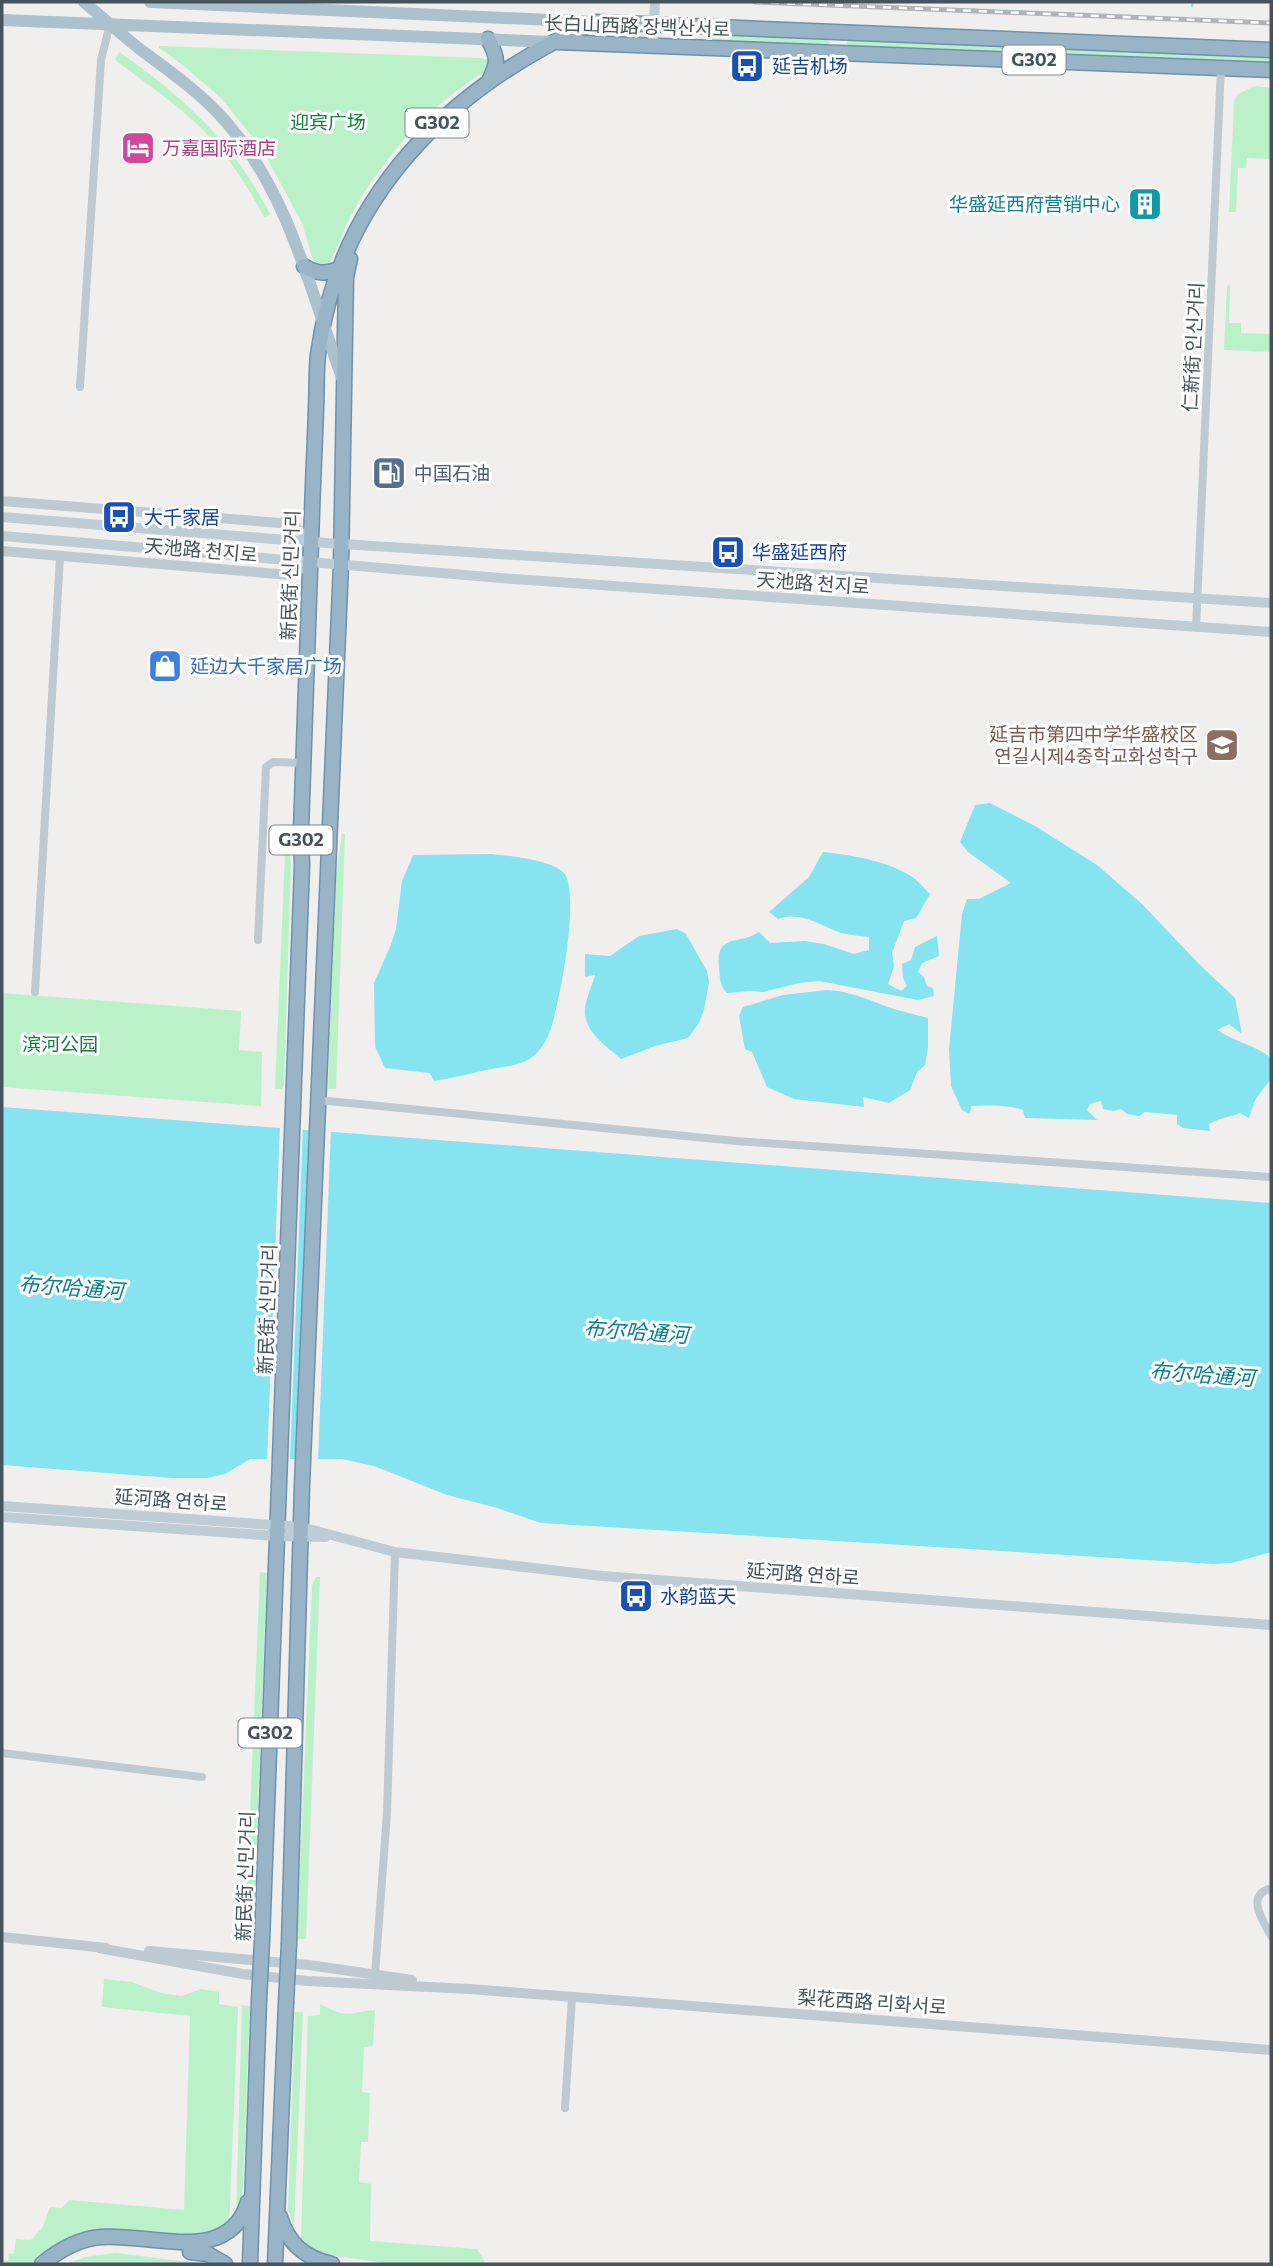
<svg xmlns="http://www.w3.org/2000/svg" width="1273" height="2266" font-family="Commissioner,'Noto Sans SC','Noto Sans KR',sans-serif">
	<rect width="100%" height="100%" fill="#f1eeee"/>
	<path fill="#baf1c9" d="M709 35 827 40 830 42 827 46 709 41 706 37Z
		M849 40 1271 58V63L849 47 846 43Z
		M159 46 481 58 491 61 488 70C429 104 381 159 349 219 342 234 337 250 329 264L321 266 313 260 302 223 262 149 222 99 184 66 159 48Z
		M119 52C182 95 237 146 270 215L264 217C248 187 229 157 205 132 178 105 146 83 115 60Z
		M1254 86 1271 88V159L1247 158 1246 168H1238L1236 212H1229L1234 101 1238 94Z
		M1230 284 1229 323H1241V333L1271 334V352L1224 350 1227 286Z
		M286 829H289L291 864 284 1086 281 1089H275Z
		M342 833 345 834 336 1089H328L336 873Z
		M2 993 241 1011 239 1050 262 1052 261 1106 2 1087Z
		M260 1572 267 1573 253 1931H245Z
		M316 1577H320L306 1939H297L312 1586Z
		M104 1979 132 1982 161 1993 182 1996 201 1989 219 1992V2004L238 2007 229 2226 212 2236 96 2231C69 2235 51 2243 34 2264H2V2260L8 2261 9 2253 14 2254 16 2239 31 2240 43 2227 50 2207 62 2208 69 2200 184 2210 190 2016 102 2007Z
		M320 2004C350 2019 345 2013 375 2010L373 2046 364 2047 362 2092 370 2093 368 2142H361L359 2182 371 2184 370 2241 477 2249 486 2264H391L323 2254 314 2251 301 2239 308 2016 320 2015Z
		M242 2005 250 2006 243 2187 241 2203 236 2215Z
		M295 2012H303L294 2228 288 2209Z
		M115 2253 207 2264H67L85 2257Z"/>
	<path fill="#85e4ef" d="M990 803 1035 826 1097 865 1142 904 1199 964 1235 998 1242 1034 1229 1024 1217 1030C1235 1042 1255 1045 1271 1058L1270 1080 1255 1100 1249 1118 1240 1113C1228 1118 1222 1117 1209 1124L1210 1131 1183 1128 1177 1124V1115L1145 1112 1139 1116 1127 1114 1121 1109 1113 1111 1103 1109 1101 1101 1090 1104 1087 1110 1097 1120 1025 1118 1023 1110C1010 1105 986 1105 971 1106L970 1114 962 1110 951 1086 949 1049 962 914 967 899H979L1011 883 968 852 960 842 975 805Z
		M823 852C851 855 884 860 909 875 917 879 923 887 930 894L916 918 904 921 892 953 894 966 888 984 901 991 907 986 903 978 902 964 911 960 915 947 937 936 939 956 922 963 918 972 924 977 927 986 933 988 934 996 918 1000 819 981 799 983 763 992 750 991 727 993C719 985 720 977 719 967 715 933 740 945 759 932L770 943 805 941 824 944 854 954 869 950V937C860 936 850 935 841 933 819 925 801 911 778 919L769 912 809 877Z
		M492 854C510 856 551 860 564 873 581 892 559 1011 548 1036 545 1042 538 1054 532 1057 522 1065 508 1066 497 1068 475 1072 455 1078 434 1081L430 1073 385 1068 375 1047 374 983 390 947 396 929 402 881 413 855Z
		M677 929 686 934 707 971 709 982 704 1010 699 1023 688 1038 655 1046 621 1059C606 1046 583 1031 585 1009 586 998 592 986 595 975L585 977V954L610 956 639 936Z
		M827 990C848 991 865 998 885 1006 899 1011 914 1014 928 1018V1048L925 1065 917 1072 910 1090 889 1103 863 1097 864 1107 794 1099 767 1087 752 1052 745 1049 739 1016 743 1007 783 995Z
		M2 1107 1271 1203V1552L1232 1563 1213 1564 541 1523 497 1508 447 1495 374 1466 342 1459H250L225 1474 207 1478H172L2 1465Z"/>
	<path fill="#f1eeee" d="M280 1125 303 1126 290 1461 267 1462Z
		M309 1127 331 1128 318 1461H296Z"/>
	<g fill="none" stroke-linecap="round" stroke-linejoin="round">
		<path stroke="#85e4ef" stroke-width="2.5" d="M1192 6 1193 2"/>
		<g stroke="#6e92ab" stroke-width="17">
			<path id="trunk" d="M488 39C499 59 498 63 488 83
				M557 42 1271 70
				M304 266C316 274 325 274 339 269
				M262 1941 302 866 301 830C304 725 308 619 312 513 313 478 315 443 316 408 317 390 316 372 318 355 339 193 452 86 595 22L1271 50
				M289 1944 302 1485 341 564 346 277 350 259
				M280 2217C288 2244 305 2258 332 2264
				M190 2252 208 2254 225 2264
				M42 2264C59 2250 78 2239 101 2237 152 2233 229 2266 248 2202
				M250 2264 259 2000
				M275 2264 286 2003"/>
		</g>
		<path stroke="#becad1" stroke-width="8" d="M80 387 101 60 110 24
			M1196 628 1221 67
			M258 940 266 767 273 762 303 763
			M35 992 60 556
			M318 1100 736 1141 1271 1177
			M2 1753 202 1777
			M1271 1891 1268 1889C1246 1898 1264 1922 1271 1936
			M375 1975 387 1813 395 1552
			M565 2108 572 1997"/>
		<path stroke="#becad1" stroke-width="10" d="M653 46 655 2
			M2 501 293 524 311 542
			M2 551 291 575 310 562
			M2 1937 106 1948
			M99 1948 243 1974 308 1981 469 1989 1271 2050
			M149 1951 309 1965 412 1980"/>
		<path stroke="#beccd6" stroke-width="10" d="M2 517 311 542 1271 603
			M2 536 514 579 1271 632
			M2 1506 301 1527 395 1552 602 1576 1271 1625
			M2 1517 277 1536 326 1537"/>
		<path stroke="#acc1ce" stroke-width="12" d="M84 2C103 18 122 35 141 50 172 73 202 94 227 123 290 196 310 291 343 380
			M150 2 595 22
			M2 20 552 42"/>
		<use href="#trunk" stroke="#98b4c6" stroke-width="14"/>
		<g stroke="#b0b4b9" stroke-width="5">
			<path id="rail" d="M755 2 1271 23"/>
		</g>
		<use href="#rail" stroke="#fff" stroke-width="2.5" stroke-dasharray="8" stroke-linecap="butt"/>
		<g stroke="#6e92ab" stroke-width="17" stroke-linecap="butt">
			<path id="trunk-bridge" d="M259 2000 262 1941
				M286 2003 289 1944"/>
		</g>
		<use href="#trunk-bridge" stroke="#98b4c6" stroke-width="14"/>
	</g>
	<defs>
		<g id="bus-square" transform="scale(1.75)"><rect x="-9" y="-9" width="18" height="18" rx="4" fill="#1a4fb4" stroke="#fff"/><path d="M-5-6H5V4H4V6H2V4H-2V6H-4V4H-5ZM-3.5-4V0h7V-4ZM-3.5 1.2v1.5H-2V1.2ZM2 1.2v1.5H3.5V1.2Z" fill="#fff"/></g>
		<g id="hotel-square" transform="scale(1.75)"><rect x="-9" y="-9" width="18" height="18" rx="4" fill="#d1479c" stroke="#fff"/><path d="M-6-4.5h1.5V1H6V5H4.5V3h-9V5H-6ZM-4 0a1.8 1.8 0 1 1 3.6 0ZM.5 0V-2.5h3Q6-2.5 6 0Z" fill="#fff"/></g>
		<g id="building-square" transform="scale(1.75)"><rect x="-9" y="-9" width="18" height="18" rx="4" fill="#0f9aa8" stroke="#fff"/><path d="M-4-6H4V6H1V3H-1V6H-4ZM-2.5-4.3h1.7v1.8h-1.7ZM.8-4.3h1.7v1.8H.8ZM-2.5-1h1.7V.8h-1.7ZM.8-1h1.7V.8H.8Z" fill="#fff"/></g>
		<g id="fuel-square" transform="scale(1.75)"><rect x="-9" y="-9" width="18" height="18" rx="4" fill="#5c6f8a" stroke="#fff"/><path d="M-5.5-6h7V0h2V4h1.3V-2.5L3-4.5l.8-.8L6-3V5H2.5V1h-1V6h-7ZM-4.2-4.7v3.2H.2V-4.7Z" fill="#fff"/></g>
		<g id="shop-square" transform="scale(1.75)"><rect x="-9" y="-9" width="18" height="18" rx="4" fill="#3f7fe0" stroke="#fff"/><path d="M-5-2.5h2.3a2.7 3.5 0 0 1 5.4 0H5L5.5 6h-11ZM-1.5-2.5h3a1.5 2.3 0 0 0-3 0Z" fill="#fff"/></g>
		<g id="school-square" transform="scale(1.75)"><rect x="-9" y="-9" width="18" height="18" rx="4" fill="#8d6e63" stroke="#fff"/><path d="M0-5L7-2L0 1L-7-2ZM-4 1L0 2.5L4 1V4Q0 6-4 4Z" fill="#fff"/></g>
	</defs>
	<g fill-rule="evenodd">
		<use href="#bus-square" x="747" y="66"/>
		<use href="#hotel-square" x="138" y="148"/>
		<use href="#building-square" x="1145" y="204"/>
		<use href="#fuel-square" x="389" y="473"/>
		<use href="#bus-square" x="119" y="517"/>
		<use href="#bus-square" x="728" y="552"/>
		<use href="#shop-square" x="165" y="666"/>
		<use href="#school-square" x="1222" y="745"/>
		<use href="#bus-square" x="636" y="1596"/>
	</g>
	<g text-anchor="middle" stroke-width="6" stroke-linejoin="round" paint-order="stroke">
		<g fill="#fff" stroke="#7d878d" stroke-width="2">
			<rect x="1002.5" y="45.5" width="63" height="29" rx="5"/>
			<rect x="405.5" y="108.5" width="63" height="29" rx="5"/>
			<rect x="269.5" y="825.5" width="63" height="29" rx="5"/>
			<rect x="238.5" y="1718.5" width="63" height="29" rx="5"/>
		</g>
		<g font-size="18" font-weight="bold" fill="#45545c">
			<text x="1034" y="66">G302</text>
			<text x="437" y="129">G302</text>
			<text x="301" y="846">G302</text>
			<text x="270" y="1739">G302</text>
		</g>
		<g font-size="19" fill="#45545c" stroke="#fff">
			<text transform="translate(637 26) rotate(2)" y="7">长白山西路 장백산서로</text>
			<text transform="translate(1193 347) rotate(-87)" y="7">仁新街 인신거리</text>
			<text transform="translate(201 550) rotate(5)" y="7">天池路 천지로</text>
			<text transform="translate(290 575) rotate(-88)" y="7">新民街 신민거리</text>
			<text transform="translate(813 583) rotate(4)" y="7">天池路 천지로</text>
			<text transform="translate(267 1309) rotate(-88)" y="7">新民街 신민거리</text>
			<text transform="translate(171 1500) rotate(4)" y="7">延河路 연하로</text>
			<text transform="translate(803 1574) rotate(4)" y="7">延河路 연하로</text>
			<text transform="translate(245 1876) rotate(-88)" y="7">新民街 신민거리</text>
			<text transform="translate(872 2002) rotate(4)" y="7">梨花西路 리화서로</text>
		</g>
		<g font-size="19" fill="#164399" stroke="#fff" text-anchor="start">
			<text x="772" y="73">延吉机场</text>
			<text x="144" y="524">大千家居</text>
			<text x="752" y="559">华盛延西府</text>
			<text x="660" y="1603">水韵蓝天</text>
		</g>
		<g font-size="19" fill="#13813f" stroke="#fff">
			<text x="328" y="129">迎宾广场</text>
			<text x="60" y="1051">滨河公园</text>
		</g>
		<g font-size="19" fill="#b23c85" stroke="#fff" text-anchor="start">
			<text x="162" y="155">万嘉国际酒店</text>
		</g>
		<g font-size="19" fill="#0d838f" stroke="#fff" text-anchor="end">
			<text x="1120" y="211">华盛延西府营销中心</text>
		</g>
		<g font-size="19" fill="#4e5e75" stroke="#fff" text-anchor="start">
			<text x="414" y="480">中国石油</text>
		</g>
		<g font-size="19" fill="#366cbe" stroke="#fff" text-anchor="start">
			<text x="190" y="673">延边大千家居广场</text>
		</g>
		<g font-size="19" fill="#785e54" stroke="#fff" text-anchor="end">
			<text x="1198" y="741">延吉市第四中学华盛校区<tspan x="1198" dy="22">연길시제4중학교화성학구</tspan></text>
		</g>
		<g font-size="21" font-style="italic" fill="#08808f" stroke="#fff">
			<text transform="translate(71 1288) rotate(4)" y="7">布尔哈通河</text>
			<text transform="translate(636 1332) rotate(4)" y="7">布尔哈通河</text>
			<text transform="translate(1202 1375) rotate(4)" y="7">布尔哈通河</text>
		</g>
	</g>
	<rect width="1273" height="2266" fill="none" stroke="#45545c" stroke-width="7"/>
</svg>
